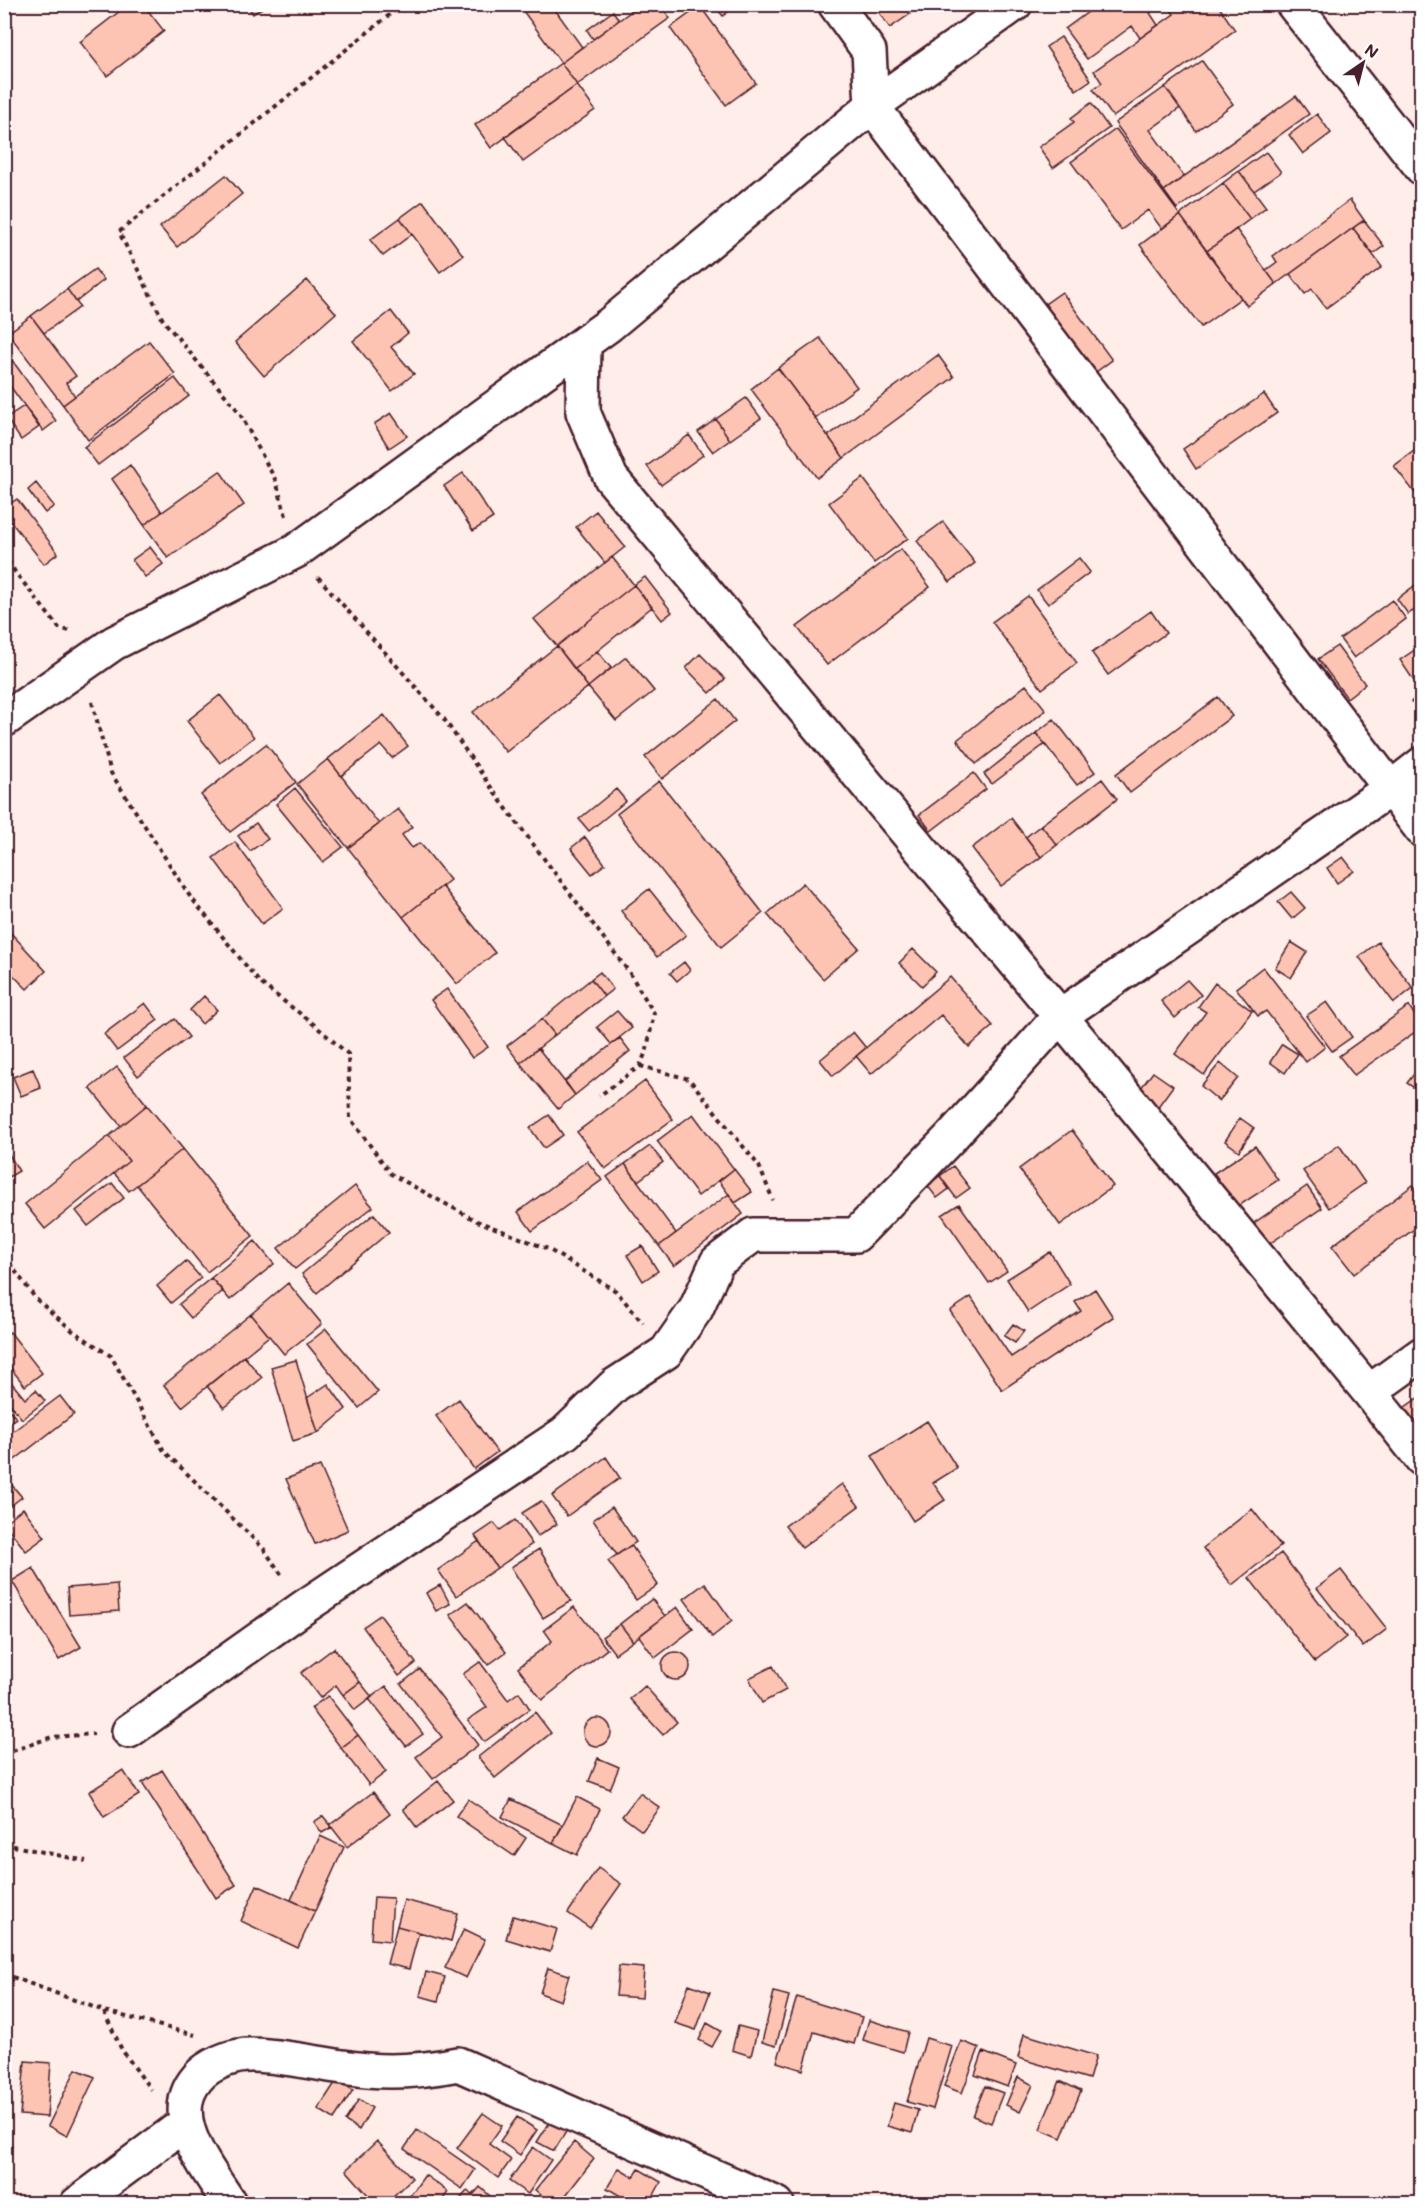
<svg xmlns="http://www.w3.org/2000/svg" width="1426" height="2208" font-family="Mali,sans-serif">
	<rect width="100%" height="100%" fill="#feede8"/>
	<filter id="ink" filterUnits="userSpaceOnUse"><feTurbulence type="fractalNoise" baseFrequency=".0167" numOctaves="2"/><feDisplacementMap in="SourceGraphic" scale="12" xChannelSelector="R" yChannelSelector="G"/><feConvolveMatrix kernelMatrix="1 2 1 2 8 2 1 2 1" color-interpolation-filters="sRGB"/></filter>
	<g filter="url(#ink)">
		<path fill="#fdc4b3" stroke="#4a1f2b" stroke-width="1.5" d="M129 4H143L164 31 107 76 80 42Z
			M246 4H268L253 14Z
			M518 4H551L582 47 561 63Z
			M626 4H641L631 12Z
			M641 4H660L670 18 577 85 561 63Z
			M713 4H737L723 16Z
			M873 4H903L910 14 890 28Z
			M1099 4H1156L1158 7 1150 13 1158 25 1140 38 1132 26 1087 59 1065 29Z
			M1217 4 1235 30 1113 117 1093 89 1102 83 1094 71 1174 14 1167 4Z
			M700 6 756 83 726 105 670 28Z
			M613 11 619 20 593 39 587 30Z
			M1061 37 1091 80 1076 90 1046 47Z
			M1202 61 1233 104 1196 131 1165 87Z
			M561 63 577 85 491 148 475 125Z
			M577 85 595 110 523 162 505 137Z
			M1165 87 1180 108 1150 130 1184 177 1164 191 1115 123Z
			M1296 96 1309 114 1177 209 1164 191Z
			M1091 103 1109 128 1053 168 1039 147 1074 122 1071 118Z
			M1317 114 1331 133 1303 154 1289 135Z
			M1116 129 1180 215 1162 229 1148 210 1121 230 1071 162Z
			M1266 152 1281 172 1254 191 1239 171Z
			M1239 171 1266 207 1250 219 1223 183Z
			M226 175 242 194 177 247 160 227Z
			M1223 183 1250 219 1207 251 1180 215Z
			M1350 200 1364 220 1276 284 1266 270 1277 262 1273 256Z
			M423 201 463 255 440 272 400 218Z
			M1180 215 1241 298 1201 327 1140 245Z
			M400 218 412 234 383 256 370 240Z
			M1364 220 1384 246 1373 254 1353 228Z
			M1353 228 1382 267 1326 308 1312 289 1305 294 1290 274Z
			M1236 229 1276 284 1247 306 1207 251Z
			M95 269 104 280 76 302 67 289Z
			M307 280 336 313 264 376 235 342Z
			M67 289 80 307 44 333 31 316Z
			M1062 292 1112 360 1096 372 1045 304Z
			M391 311 408 333 391 347 414 374 392 391 353 341Z
			M31 316 76 376 66 383 75 396 63 405 8 333Z
			M820 338 857 387 815 418 778 368Z
			M149 341 175 374 88 440 63 405Z
			M4 349 56 421 43 431 4 378Z
			M938 355 954 377 844 458 828 436Z
			M778 368 844 458 817 478 751 389Z
			M175 378 189 396 98 465 84 447Z
			M1264 394 1277 413 1196 469 1183 449Z
			M746 398 761 418 730 440 716 419Z
			M24 406 39 427 21 440 6 418Z
			M391 413 407 436 389 448 374 424Z
			M716 419 730 440 713 452 698 432Z
			M689 435 703 455 661 485 647 466Z
			M1422 445V502L1394 466Z
			M130 465 162 512 144 525 112 479Z
			M220 471 244 505 168 558 144 525Z
			M463 473 493 518 473 531 444 486Z
			M863 478 908 538 874 563 829 503Z
			M36 483 54 506 45 513 28 490Z
			M17 499 58 553 44 564 4 513V508Z
			M596 511 625 547 605 563 576 527Z
			M943 522 975 563 950 582 917 541Z
			M150 547 163 564 145 577 132 560Z
			M901 549 930 587 827 665 797 627Z
			M612 557 634 585 557 646 534 619Z
			M1079 558 1090 572 1048 604 1037 590Z
			M645 577 672 612 662 620 634 585Z
			M1422 580V606L1408 614 1397 599Z
			M634 585 652 607 575 669 557 646Z
			M1028 596 1077 663 1042 689 992 622Z
			M1392 600 1406 619 1354 658 1340 639Z
			M1151 611 1166 633 1108 675 1092 653Z
			M557 646 588 687 506 752 473 712Z
			M1337 646 1365 684 1347 698 1318 659Z
			M1419 647 1422 651V680L1416 684 1400 660Z
			M597 651 611 668 588 687 575 669Z
			M700 654 725 679 710 693 686 668Z
			M626 657 654 691 616 721 588 687Z
			M1026 685 1046 710 976 764 957 740Z
			M1422 690V712L1411 702Z
			M220 695 254 737 220 763 187 721Z
			M1218 697 1232 716 1130 793 1116 774Z
			M718 699 735 721 662 779 645 757Z
			M384 715 408 746 392 758 381 745 341 776 328 759Z
			M1054 719 1095 772 1077 785 1036 733Z
			M1036 733 1045 744 992 784 984 774Z
			M266 744 296 782 230 832 201 795Z
			M328 759 379 824 348 848 297 784Z
			M974 773 986 789 931 831 919 815Z
			M1102 779 1117 799 1057 845 1041 825Z
			M659 781 763 913 721 947 617 814Z
			M295 788 343 847 323 862 276 804Z
			M616 789 626 801 589 831 579 819Z
			M398 809 412 827 402 835 412 848 420 843 450 880 403 917 348 848Z
			M1011 818 1041 857 1001 886 972 848Z
			M256 823 268 839 250 851 238 836Z
			M1041 825 1057 845 1041 857 1026 837Z
			M585 837 605 864 592 874 571 848Z
			M235 842 283 908 262 924 213 858Z
			M1343 857 1354 871 1337 883 1327 868Z
			M803 883 859 948 823 979 767 914Z
			M442 886 495 953 457 984 403 917Z
			M649 889 686 935 657 957 621 911Z
			M1291 892 1305 908 1292 919 1278 902Z
			M10 932 46 971 27 989 4 966V937Z
			M1291 942 1307 952 1291 978 1275 968Z
			M1378 942 1413 988 1394 1003 1359 957Z
			M913 949 936 972 922 986 899 963Z
			M684 962 690 970 677 981 670 973Z
			M1263 967 1325 1047 1306 1062 1266 1011 1258 1016 1236 988Z
			M600 972 613 989 604 996 591 979Z
			M950 977 993 1026 969 1047 941 1015 871 1074 856 1056Z
			M591 979 604 996 555 1035 542 1019Z
			M1187 980 1201 995 1175 1018 1161 1001Z
			M1215 983 1252 1011 1204 1075 1175 1054 1206 1012 1198 1007Z
			M447 989 488 1047 472 1058 431 1000Z
			M204 996 217 1010 202 1024 190 1010Z
			M1327 1002 1352 1037 1332 1051 1306 1016Z
			M145 1003 158 1020 117 1051 104 1034Z
			M1409 1006 1422 1027 1354 1075 1339 1056Z
			M617 1011 632 1028 611 1044 597 1027Z
			M175 1019 189 1037 138 1076 124 1058Z
			M542 1019 555 1035 520 1063 507 1046Z
			M853 1032 866 1048 833 1076 820 1060Z
			M620 1038 630 1051 575 1095 565 1081Z
			M1282 1044 1298 1054 1285 1073 1270 1062Z
			M538 1048 575 1095 558 1109 520 1063Z
			M1220 1063 1238 1078 1219 1101 1201 1086Z
			M117 1067 147 1105 121 1126 90 1088Z
			M33 1069 41 1088 21 1096 13 1077Z
			M1153 1072 1173 1086 1157 1108 1137 1093Z
			M1414 1074 1422 1080V1093L1407 1083Z
			M645 1081 673 1119 605 1169 577 1132Z
			M147 1105 183 1149 129 1191 114 1173 129 1161 109 1136Z
			M693 1114 734 1169 698 1196 657 1141Z
			M549 1115 563 1135 544 1148 530 1128Z
			M1240 1118 1254 1128 1239 1151 1225 1141Z
			M1072 1130 1113 1186 1060 1225 1019 1169Z
			M109 1136 129 1161 45 1229 25 1204Z
			M1339 1145 1365 1183 1329 1208 1303 1171Z
			M650 1146 663 1162 638 1181 625 1164Z
			M1255 1146 1278 1180 1237 1207 1214 1173Z
			M183 1149 253 1236 207 1272 137 1185Z
			M7 1151 19 1171 4 1180V1152Z
			M587 1161 602 1180 532 1231 518 1212Z
			M625 1164 676 1233 659 1246 607 1177Z
			M953 1166 970 1188 956 1198 940 1176Z
			M734 1169 752 1192 735 1203 719 1181Z
			M940 1176 949 1189 937 1198 927 1185Z
			M112 1183 124 1198 88 1226 76 1211Z
			M1413 1185 1422 1196V1223L1354 1274 1332 1246Z
			M355 1186 373 1207 295 1269 278 1248Z
			M1307 1186 1322 1208 1269 1244 1254 1223Z
			M729 1194 743 1214 674 1266 659 1246Z
			M959 1204 1007 1271 989 1283 942 1215Z
			M374 1214 389 1232 317 1293 302 1274Z
			M255 1241 274 1264 230 1300 211 1278Z
			M642 1246 658 1271 643 1281 627 1255Z
			M1050 1252 1070 1284 1028 1312 1007 1279Z
			M186 1261 201 1278 171 1303 157 1286Z
			M211 1278 223 1291 191 1318 179 1304Z
			M288 1283 322 1324 284 1354 251 1314Z
			M1095 1289 1113 1317 1002 1390 950 1311 971 1297 1011 1357 1081 1311 1075 1302Z
			M251 1314 269 1336 182 1407 164 1385Z
			M1013 1324 1024 1331 1015 1343 1004 1336Z
			M326 1329 378 1392 359 1408 307 1344Z
			M10 1332 42 1373 25 1386 4 1360V1336Z
			M244 1356 262 1378 224 1408 207 1386Z
			M296 1360 318 1433 293 1441 271 1367Z
			M11 1382 25 1399 36 1390 45 1401 22 1419 4 1396V1388Z
			M328 1384 346 1409 318 1433 307 1398Z
			M60 1396 74 1414 12 1462 4 1453V1438Z
			M1419 1397 1422 1401V1446L1397 1413Z
			M459 1399 497 1452 474 1469 436 1416Z
			M7 1407 16 1418 4 1426V1409Z
			M927 1421 957 1468 933 1483 945 1500 913 1521 872 1456Z
			M606 1457 620 1478 567 1516 552 1496Z
			M320 1466 348 1530 315 1544 286 1479Z
			M4 1476 22 1497 4 1511Z
			M842 1484 859 1506 802 1548 785 1526Z
			M541 1501 557 1524 538 1536 522 1513Z
			M612 1507 636 1542 617 1555 593 1520Z
			M23 1508 45 1537 26 1551 4 1523Z
			M1252 1509 1281 1546 1232 1585 1203 1548Z
			M515 1520 532 1544 497 1568 475 1536 494 1523 500 1530Z
			M479 1541 497 1568 456 1596 438 1570Z
			M631 1545 658 1585 636 1600 608 1561Z
			M539 1549 571 1601 543 1618 511 1567Z
			M1281 1553 1346 1637 1315 1662 1249 1578Z
			M33 1568 81 1647 59 1660 12 1581Z
			M1341 1570 1387 1629 1363 1647 1317 1588Z
			M705 1583 732 1621 712 1637 684 1599Z
			M117 1584 119 1611 69 1615 67 1588Z
			M440 1585 450 1604 436 1611 426 1593Z
			M652 1599 665 1616 633 1641 620 1624Z
			M468 1602 506 1652 488 1665 450 1615Z
			M574 1607 607 1649 542 1700 518 1668 552 1641 544 1630Z
			M677 1607 693 1629 655 1658 639 1636Z
			M380 1615 416 1663 399 1676 363 1627Z
			M620 1624 633 1641 615 1654 602 1637Z
			M334 1648 360 1682 343 1695 336 1685 320 1698 301 1673Z
			M662 1666a14 14 0 1 1 28 0a14 14 0 1 1-28 0Z
			M480 1662 508 1700 519 1692 530 1709 484 1742 468 1720 487 1707 463 1674Z
			M773 1666 786 1690 762 1703 749 1678Z
			M420 1669 478 1745 433 1779 416 1757 442 1737 401 1684Z
			M360 1682 372 1697 355 1710 343 1695Z
			M386 1686 423 1734 406 1746 369 1699Z
			M645 1686 677 1722 663 1735 630 1699Z
			M328 1696 358 1735 341 1748 311 1708Z
			M535 1712 551 1733 495 1778 478 1757Z
			M1422 1717V1734L1413 1723Z
			M583 1732a14 14 0 1 1 28 0a14 14 0 1 1-28 0Z
			M358 1735 386 1772 369 1785 341 1748Z
			M598 1758 619 1767 610 1789 589 1781Z
			M123 1770 139 1795 104 1817 89 1792Z
			M162 1770 236 1885 216 1898 142 1783Z
			M438 1781 453 1800 417 1828 403 1809Z
			M373 1792 390 1814 347 1847 330 1825Z
			M640 1793 660 1808 642 1831 622 1816Z
			M577 1797 600 1809 577 1855 553 1843Z
			M468 1799 526 1838 514 1856 456 1816Z
			M511 1799 563 1825 553 1843 502 1817Z
			M323 1816 332 1827 322 1833 314 1822Z
			M320 1836 344 1847 315 1911 291 1900Z
			M598 1868 621 1884 590 1928 568 1913Z
			M257 1885 315 1911 298 1948 241 1921Z
			M374 1897 393 1898 390 1941 371 1939Z
			M404 1900 458 1914 451 1941 397 1926Z
			M513 1916 557 1929 550 1952 506 1939Z
			M397 1926 419 1932 409 1969 387 1964Z
			M464 1929 485 1939 466 1978 445 1968Z
			M619 1966 644 1968 642 1998 616 1996Z
			M548 1968 569 1975 561 2001 540 1993Z
			M426 1972 445 1977 438 2001 420 1996Z
			M689 1984 710 1992 696 2030 675 2023Z
			M774 1992 789 1996 776 2046 762 2042Z
			M797 1997 862 2017 854 2044 814 2032 803 2070 777 2062Z
			M869 2020 908 2032 903 2052 863 2040Z
			M707 2023 721 2031 712 2047 699 2040Z
			M738 2026 757 2031 751 2056 732 2050Z
			M1024 2034 1096 2056 1089 2079 1018 2058Z
			M926 2038 952 2046 933 2109 907 2102Z
			M961 2041 979 2048 962 2093 944 2086Z
			M983 2052 1016 2065 1008 2087 975 2075Z
			M25 2061 51 2063 47 2117 20 2115Z
			M76 2069 95 2077 67 2136 48 2126Z
			M1018 2077 1033 2085 1020 2112 1006 2105Z
			M337 2080 353 2090 334 2119 318 2109Z
			M1060 2081 1081 2091 1061 2138 1040 2129Z
			M985 2086 1003 2093 991 2123 973 2116Z
			M359 2099 372 2108 359 2130 345 2121Z
			M894 2103 918 2110 912 2133 887 2126Z
			M483 2113 502 2126 489 2144 511 2160 498 2178 457 2148Z
			M517 2117 537 2130 520 2155 500 2141Z
			M553 2117 569 2127 554 2151 537 2142Z
			M417 2130 475 2170 462 2189 404 2149Z
			M4 2137 12 2146 4 2152Z
			M377 2141 412 2178 385 2204H376L346 2170Z
			M574 2142 594 2159 559 2204H552L535 2190Z
			M533 2147 551 2160 528 2194 509 2181Z
			M619 2168 634 2177 639 2169 661 2182 649 2204H634L607 2188Z
			M425 2175 448 2192 440 2204H404Z
			M480 2187 499 2204H456L467 2191 473 2195Z
			M607 2195 620 2204H601Z
			M1406 2197 1422 2203V2204H1403Z"/>
		<g fill="none" stroke-linecap="round" stroke-linejoin="round">
			<g stroke="#4a1f2b" stroke-width="38">
				<path id="street" d="M835 4 869 51 872 106 1422 830
					M1293 4 1422 168
					M584 343 583 412 611 478 1060 1016 1369 1392 1422 1459
					M4 720 114 643 296 551 609 325 872 106 1015 4
					M1369 1392 1422 1354
					M129 1731 304 1607 565 1433 615 1385 666 1352 696 1309 717 1262 753 1235H856L950 1138 1060 1016 1390 789 1422 764
					M77 2204 179 2128
					M230 2204C207 2167 160 2113 202 2073 215 2062 236 2054 253 2055 291 2056 329 2067 367 2070 398 2073 427 2070 458 2064L777 2204"/>
			</g>
			<path stroke="#4a1f2b" stroke-width="4" stroke-dasharray="4.5 4.5" stroke-linecap="butt" d="M286 516 276 481 239 412 163 320 119 232 403 4
				M4 553 15 572 59 628 70 631
				M318 577 444 719 497 796 629 972 654 1013 647 1049 640 1066 599 1096
				M92 702 111 773 189 895 259 982 311 1022 348 1054 350 1118 391 1174 477 1221 548 1249 616 1291 643 1323
				M640 1066 689 1079 759 1166 773 1200
				M4 1256 36 1299 73 1331 111 1356 164 1451 264 1549 283 1577
				M4 1754 52 1737 94 1734
				M4 1844 86 1861
				M4 1900 5 1844
				M4 1974 104 2011 195 2035
				M104 2012 122 2050 151 2090"/>
			<use href="#street" stroke="#fff" stroke-width="33"/>
		</g>
	</g>
	<rect width="1426" height="2208" fill="none" stroke="#fff" stroke-width="24"/>
	<rect x="12" y="12" width="1402" height="2184" fill="none" stroke="#4a1f2b" stroke-width="2" filter="url(#ink)"/>
	<g transform="translate(1363 63) rotate(35)" stroke="#ffffff" stroke-width="4.5" paint-order="stroke">
	<path d="M0-4.5L10 22L0 15L-10 22Z" fill="#4a1f2b"/>
	<text y="-9" font-size="16" font-weight="bold" text-anchor="middle" fill="#4a1f2b">N</text>
	</g>
</svg>
